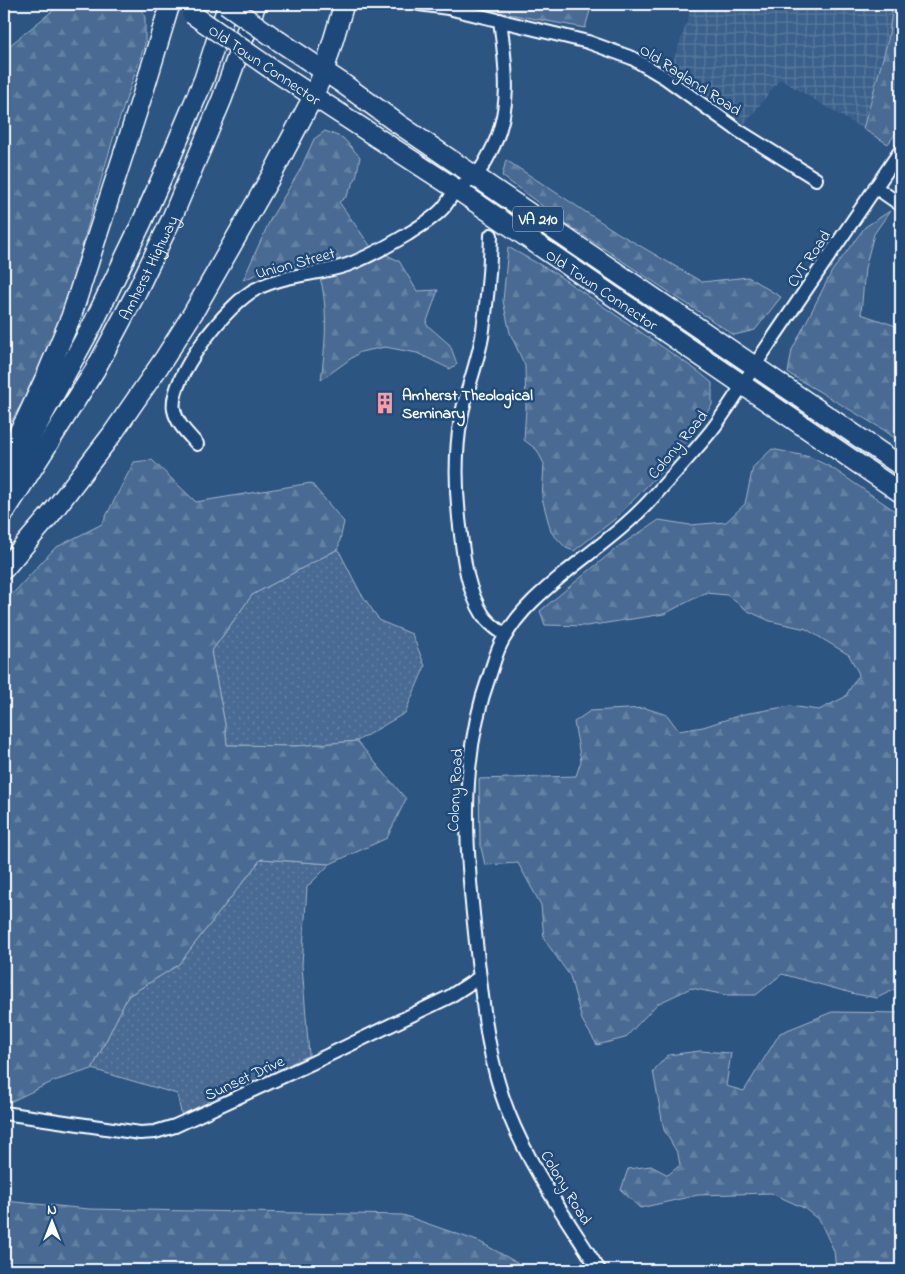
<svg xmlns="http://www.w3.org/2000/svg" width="905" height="1274" font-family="'Indie Flower',sans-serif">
	<defs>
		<pattern id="industrial-grid" width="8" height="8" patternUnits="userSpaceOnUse" patternTransform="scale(1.25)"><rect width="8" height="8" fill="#3b618b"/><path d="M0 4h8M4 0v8" fill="none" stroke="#58799c"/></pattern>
		<pattern id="grass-dots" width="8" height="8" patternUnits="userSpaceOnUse" patternTransform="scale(1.25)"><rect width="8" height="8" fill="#486b92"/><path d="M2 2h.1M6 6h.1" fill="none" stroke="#6381a2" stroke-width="1.8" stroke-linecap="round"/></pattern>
		<pattern id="forest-firs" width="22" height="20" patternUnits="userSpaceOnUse" patternTransform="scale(1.25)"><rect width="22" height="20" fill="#486b92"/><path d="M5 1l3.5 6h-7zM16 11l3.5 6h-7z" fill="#6381a2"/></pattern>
	</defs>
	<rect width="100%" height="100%" fill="#2c5582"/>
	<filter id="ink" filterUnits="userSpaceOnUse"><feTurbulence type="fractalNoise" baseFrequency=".02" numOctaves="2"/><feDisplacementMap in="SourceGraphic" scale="10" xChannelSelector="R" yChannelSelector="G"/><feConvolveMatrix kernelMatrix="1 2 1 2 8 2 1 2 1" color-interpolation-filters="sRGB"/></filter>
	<g filter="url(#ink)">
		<path fill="url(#industrial-grid)" d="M693 4H893L888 40 863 129 780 79 745 124 670 70Z"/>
		<path fill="url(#grass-dots)" stroke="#a4b5c8" d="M338 549 360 592 380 621 412 634 425 666 405 713 357 741 296 746 227 745 225 724 211 652 252 595Z
			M261 859 330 864 307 887 302 965 309 1055 182 1117 177 1094 92 1069 128 996 178 965Z"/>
		<path fill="url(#forest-firs)" stroke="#a4b5c8" d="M61 4H140L145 18V44L115 132 64 309 31 388 4 433V50Z
			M471 4H592L585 28 470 7Z
			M893 4H901V126L888 144 863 129 888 40Z
			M325 131 343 138 360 157 356 178 346 197 339 202 371 247 399 261 417 291 438 290 426 324 450 345 457 364 450 369 417 353 385 347 360 352 321 380C325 349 328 316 322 285 320 277 317 270 315 262L258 274 243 280 271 218 300 170 314 139Z
			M506 160 618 233 702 282 748 277 781 297 755 330 734 335 571 227 502 176Z
			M890 211 874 234 865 268 861 314 899 327 901 334V443L884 430 788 373 792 350 832 271 865 227Z
			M508 247 553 272 699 372 712 383V405L679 453 615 519 574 551 566 548 551 532 542 498 544 464 537 450 524 440 526 408 525 366 510 333 503 301Z
			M772 449 810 457 832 468 901 515V986L877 998 855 994 782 974 756 995H726L691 988 657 1004 625 1038 597 1045 582 1020 570 976 544 939 541 905 518 863 485 865 480 843 479 779 576 776 581 761 574 722 590 711 645 708 667 715 679 731 703 727 744 714 790 706 819 710 845 697 859 674 849 655 806 629 770 621 748 611 727 595 705 593 664 614 587 626 545 625 540 611 619 546 659 520 690 525 726 522 745 504 753 467Z
			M152 460 196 502 311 483 344 522 338 549 252 595 211 652 225 724 227 745 296 746 357 741 406 799 387 838 330 864 261 859 178 965 128 996 92 1069 54 1081 8 1103 4 1101V603L55 548 102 524 134 462Z
			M832 1012 901 1013V1270H836L834 1251 820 1221 804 1208 771 1193 698 1195 640 1208 621 1190 628 1169 651 1166 668 1175 680 1165 678 1154 664 1130 653 1071 668 1055 700 1051 731 1053 726 1086 744 1091 780 1033Z
			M4 1201 89 1209 403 1215 480 1242 530 1270H4Z"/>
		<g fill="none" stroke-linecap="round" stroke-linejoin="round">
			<g stroke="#fff" stroke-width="16">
				<path id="minor" d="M419 4 448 8 588 42 632 58 664 77 739 131 816 179
					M875 187 901 205
					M491 235C490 270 487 303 482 337 477 365 466 391 461 418 454 457 456 497 461 535 464 563 468 591 483 615 489 624 497 629 505 635
					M197 444C188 434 177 424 174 410 168 378 229 302 256 289 285 274 318 275 347 265 369 257 388 246 408 234 420 226 435 218 444 207 448 202 451 196 455 191 460 184 470 182 476 175 482 169 486 161 490 153 513 110 506 67 500 20
					M4 1113 140 1133 155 1132 175 1126 312 1063 449 997 480 977
					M599 1270C567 1219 530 1168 508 1112 488 1061 483 1006 477 952 467 857 456 767 490 674 494 662 497 649 504 638 519 611 543 591 566 572 596 548 630 524 655 495 674 474 693 453 711 431 732 404 749 373 769 344 813 279 857 214 901 150"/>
			</g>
			<g stroke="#fff" stroke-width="22">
				<g id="highway">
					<path d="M279 41 342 83 397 123 901 466"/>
					<path id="s1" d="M270 68 456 189 901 493"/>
					<path d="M5 457 26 419 47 374 71 317 145 87 170 4"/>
					<path d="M4 483 32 435 93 324 142 222 171 157 204 79 228 4"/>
					<path id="s2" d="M4 513 17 493 95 370 135 295 171 220 222 99 256 4"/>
					<path d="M4 569 51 514 113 433 164 359 193 313 274 171 313 97 324 71 344 4"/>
				</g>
			</g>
			<use href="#minor" stroke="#1f4a7a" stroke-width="12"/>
			<use href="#highway" stroke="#1f4a7a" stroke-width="19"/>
			<g stroke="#fff" stroke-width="22" stroke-linecap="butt">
				<path id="highway-bridge" d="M226 4 279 41
					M192 14 270 68"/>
			</g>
			<use href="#highway-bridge" stroke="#1f4a7a" stroke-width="19"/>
		</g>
	</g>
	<defs>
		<g id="building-bare" transform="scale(1.725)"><path d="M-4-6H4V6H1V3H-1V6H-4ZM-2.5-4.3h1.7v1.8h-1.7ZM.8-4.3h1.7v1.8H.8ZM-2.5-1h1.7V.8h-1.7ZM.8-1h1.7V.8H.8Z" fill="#ff9aa2" stroke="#1f4a7a" stroke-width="2.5" paint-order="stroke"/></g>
	</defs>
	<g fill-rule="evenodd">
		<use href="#building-bare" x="385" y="403"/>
	</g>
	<g text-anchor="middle" stroke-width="5" stroke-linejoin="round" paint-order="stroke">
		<rect fill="#1f4a7a" stroke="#bcc9d7" stroke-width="1" x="513" y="206.5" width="50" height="25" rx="4"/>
		<g font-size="15" font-weight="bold" fill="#fff">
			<text x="538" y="224">VA 210</text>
		</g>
		<g font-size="16" fill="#fff" stroke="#1f4a7a">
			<text transform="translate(265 64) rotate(34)" y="6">Old Town Connector</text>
			<text transform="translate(691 79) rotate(33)" y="6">Old Ragland Road</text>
			<text transform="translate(808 258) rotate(-56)" y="6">CVT Road</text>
			<text transform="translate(295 262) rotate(-15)" y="6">Union Street</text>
			<text dy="6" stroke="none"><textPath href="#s2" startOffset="285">Amherst Highway</textPath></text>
			<text dy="6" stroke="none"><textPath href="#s1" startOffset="399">Old Town Connector</textPath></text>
			<text transform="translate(677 444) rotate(-50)" y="6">Colony Road</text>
			<text transform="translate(454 790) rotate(-87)" y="6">Colony Road</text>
			<text transform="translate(244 1077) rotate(-25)" y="6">Sunset Drive</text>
			<text transform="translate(567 1187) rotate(59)" y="6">Colony Road</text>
		</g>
		<g font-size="16" font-weight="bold" fill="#fff" stroke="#1f4a7a" text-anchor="start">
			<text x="402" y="400">Amherst Theological<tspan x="402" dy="18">Seminary</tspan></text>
		</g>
	</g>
	<rect width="905" height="1274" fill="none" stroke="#1f4a7a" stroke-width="20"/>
	<rect x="10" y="10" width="885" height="1254" fill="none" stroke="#fff" stroke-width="2" filter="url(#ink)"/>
	<g transform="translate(52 1222)" stroke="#1f4a7a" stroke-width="4" paint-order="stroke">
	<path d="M0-4L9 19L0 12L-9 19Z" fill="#ffffff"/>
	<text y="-8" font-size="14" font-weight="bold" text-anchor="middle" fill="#ffffff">N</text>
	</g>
</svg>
